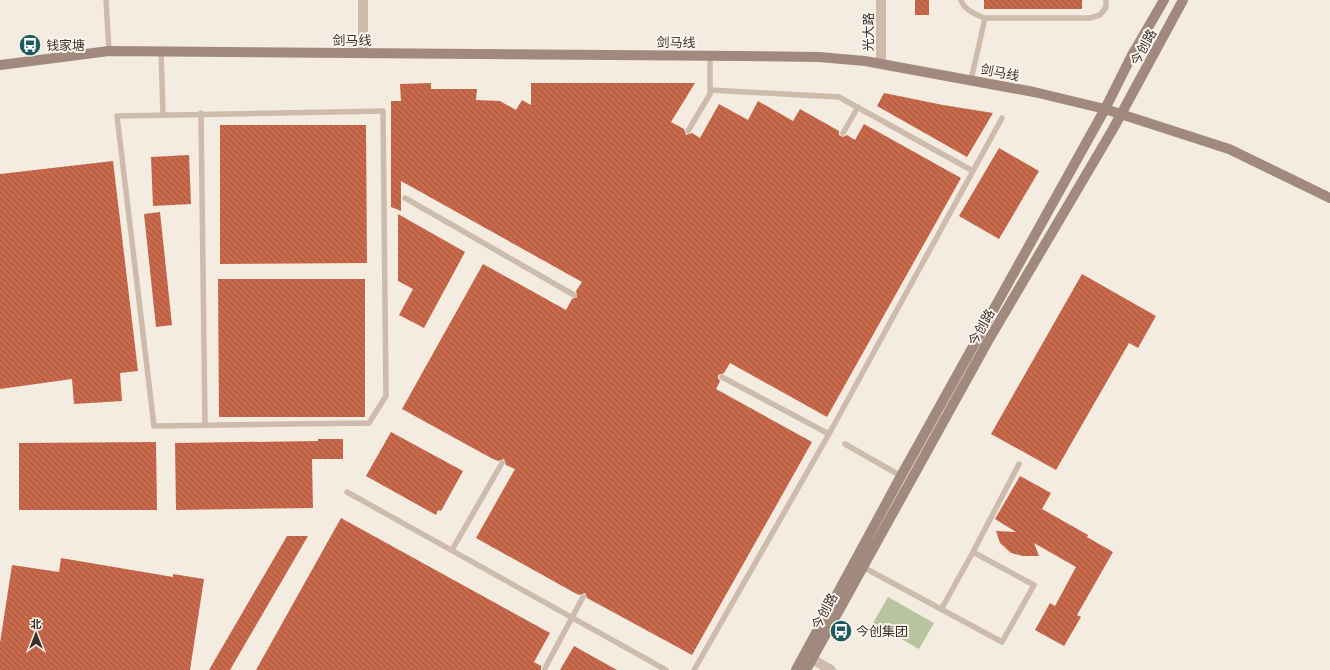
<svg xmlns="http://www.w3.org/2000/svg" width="1330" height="670" font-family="Quicksand,'Noto Sans SC',sans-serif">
	<defs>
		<pattern id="building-back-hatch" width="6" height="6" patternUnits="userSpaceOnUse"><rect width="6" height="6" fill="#c8694b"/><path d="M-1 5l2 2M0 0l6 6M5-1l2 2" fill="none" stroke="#a4573f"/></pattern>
	</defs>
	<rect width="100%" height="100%" fill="#f4ebe1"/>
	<path fill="#b8c4a0" d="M888 597 934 623 919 649 873 623Z"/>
	<path fill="url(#building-back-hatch)" d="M915 0H929V15H915Z
		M984 0H1082V9H984Z
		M431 83V89H477L476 100 500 101 516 110 522 100 531 105V83H695L671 122 684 129 686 135 692 133 700 138 719 104 748 120 758 101 793 121 800 109 839 131V135L843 137 847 135 855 140 864 124 961 178 827 417 730 363 724 373 718 375V378L720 381 716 389 812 442 692 655 587 598 585 593 579 595 573 592 476 538 515 469 506 465 504 459 498 461 491 458 402 409 483 264 566 310 572 299 577 297 576 291 582 282 401 181V211L391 207V101H401L400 84Z
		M884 93 943 105 993 113 967 157 877 106Z
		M220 125H366L367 263 220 264Z
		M999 148 1039 171 999 239 959 216Z
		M189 155 191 204 153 206 151 157Z
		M113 161 138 371 120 373 122 401 74 404 72 379 0 389V174Z
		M160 212 172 325 156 327 144 214Z
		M398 214 465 252 424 328 399 315 413 289 398 281Z
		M1082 274 1156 316 1138 348 1129 343 1056 470 991 434Z
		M218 279H365V417H219Z
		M391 432 463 471 441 511 438 510 436 515 366 476Z
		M318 439H343V459H312L313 508 176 510 175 443 318 441Z
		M156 442 157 510H19V443Z
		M1020 476 1051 493 1042 509 1088 535 1087 537 1113 552 1077 615 1081 617 1064 646 1035 630 1050 603 1055 606 1076 567 1034 543 1039 556H1023L1011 553 1000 543 996 531 1016 532 995 519Z
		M341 518 550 633 534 662 541 666V670H256Z
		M287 536H308L230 670H209Z
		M61 558 173 577V574L204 579 190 670H0V643L12 565 59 572Z
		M574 646 617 670H560Z"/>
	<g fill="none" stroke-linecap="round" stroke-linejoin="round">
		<path stroke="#cdbbac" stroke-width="5.5" d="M106 0 109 51
			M961 0C964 10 976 15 985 18H1090L1100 15 1106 7V0
			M161 51 163 115
			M971 80 985 18
			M710 90 839 97 973 171
			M383 111 386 396 369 423 154 426 117 116Z
			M201 113 205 425
			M688 131 710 94V56
			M843 133 858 107
			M405 198 574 295
			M722 377 829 434
			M845 444 901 476
			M347 492 666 670
			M452 550 502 463
			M973 552 1019 464
			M863 567 1002 642 1034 585 973 552 942 608
			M545 668 583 597
			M694 670 829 434 1002 118"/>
		<path stroke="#cdbbac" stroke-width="10" d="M363 53V0
			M881 64V0
			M805 655 831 670"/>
		<path stroke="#a18a7d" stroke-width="10" d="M0 65 109 51 742 56 819 57 865 61 1034 92 1105 109 1229 149 1330 198
			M796 670 901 476 1105 109 1132 55 1164 0
			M806 670 988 341 1113 129 1183 0"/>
	</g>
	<defs>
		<g id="bus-disc" transform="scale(1.15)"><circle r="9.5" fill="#1f5a5e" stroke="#fbf5ee"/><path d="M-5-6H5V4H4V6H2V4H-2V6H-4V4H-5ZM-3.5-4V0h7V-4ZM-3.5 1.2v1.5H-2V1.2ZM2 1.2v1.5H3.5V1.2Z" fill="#fff"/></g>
	</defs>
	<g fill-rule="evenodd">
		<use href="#bus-disc" x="30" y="45"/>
		<use href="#bus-disc" x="841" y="631"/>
	</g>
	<g text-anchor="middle" stroke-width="4" stroke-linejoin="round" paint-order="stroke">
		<g font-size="13" fill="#3b302b" stroke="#fbf5ee">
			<text transform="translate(868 32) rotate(-90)" y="5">光大路</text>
			<text x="352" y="45">剑马线</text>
			<text transform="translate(676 42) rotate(1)" y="5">剑马线</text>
			<text transform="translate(1143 47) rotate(-61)" y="5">今创路</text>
			<text transform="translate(1000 72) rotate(11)" y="5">剑马线</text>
			<text transform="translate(981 327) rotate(-60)" y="5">今创路</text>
			<text transform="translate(824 611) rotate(-61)" y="5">今创路</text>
		</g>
		<g font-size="13" fill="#3b302b" stroke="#fbf5ee" text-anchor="start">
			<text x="46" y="50">钱家塘</text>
			<text x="856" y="636">今创集团</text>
		</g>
	</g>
	<g transform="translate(36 634)" stroke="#fbf5ee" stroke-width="3" paint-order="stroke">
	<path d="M0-3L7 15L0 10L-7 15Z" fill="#3b302b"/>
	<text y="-6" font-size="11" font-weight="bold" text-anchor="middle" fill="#3b302b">北</text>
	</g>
</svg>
